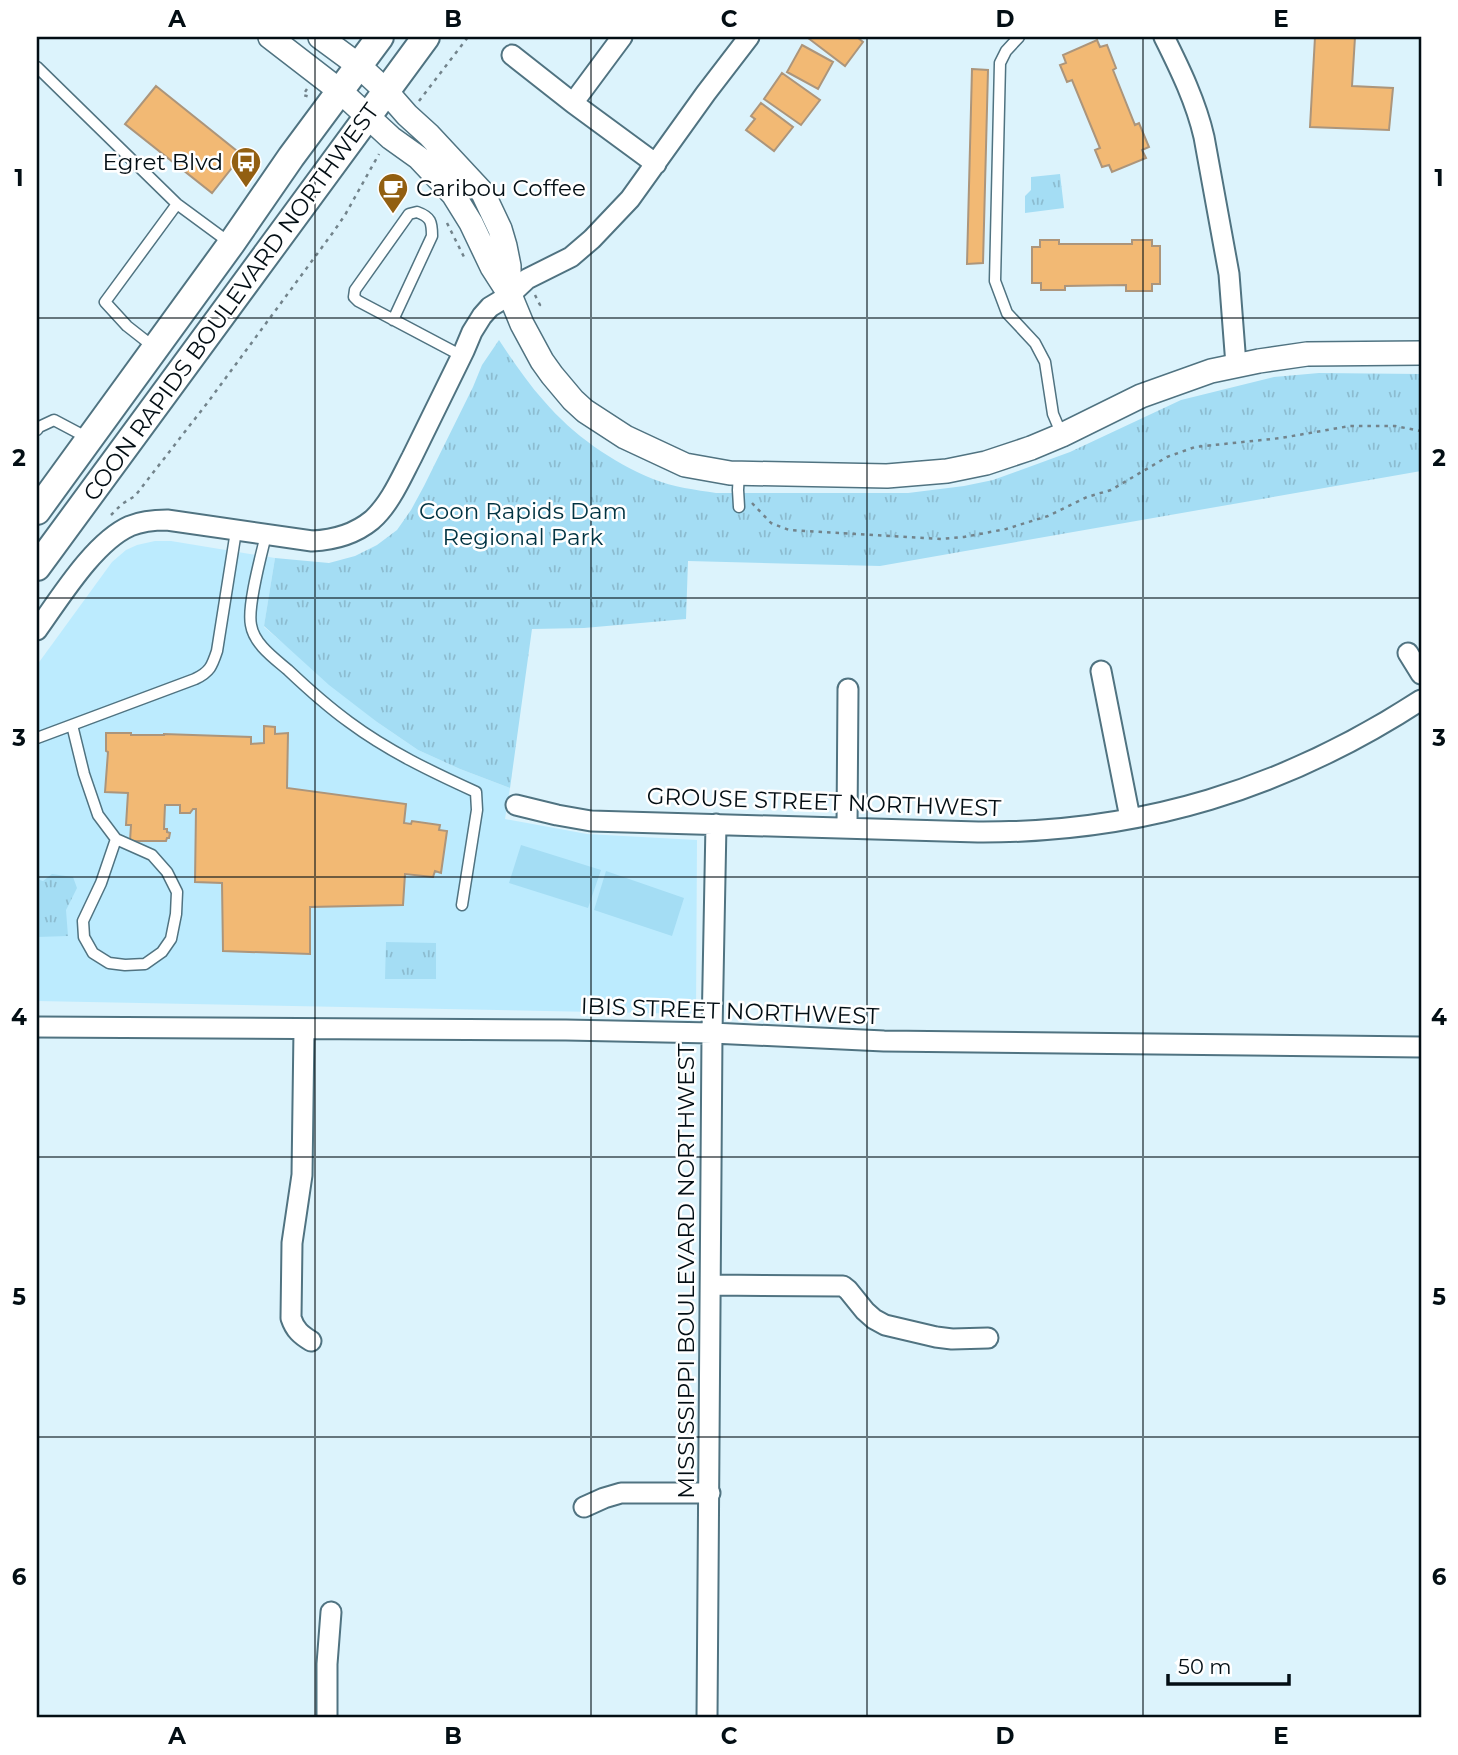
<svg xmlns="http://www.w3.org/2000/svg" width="1458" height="1755" font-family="Montserrat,sans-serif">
	<defs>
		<pattern id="park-tufts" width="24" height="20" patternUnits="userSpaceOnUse" patternTransform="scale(1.75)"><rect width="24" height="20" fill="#a4ddf4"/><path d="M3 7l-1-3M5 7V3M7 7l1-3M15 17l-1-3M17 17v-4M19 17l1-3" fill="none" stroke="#8cbcd0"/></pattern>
	</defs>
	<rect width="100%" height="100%" fill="#dcf3fc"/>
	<path fill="#bcebfe" d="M155 541H171L275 558 264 627 377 722 418 750 460 769 510 788 505 819 587 834 697 840 696 1014 37 1001V665L112 562 126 550 137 545Z"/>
	<path fill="url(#park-tufts)" d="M1060 174 1064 208 1025 213V196L1031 190V177Z
		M499 340C513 361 527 382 544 401 573 435 612 462 653 479 673 487 696 490 716 493H908L964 486 993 480 1070 452 1181 400 1274 377 1319 373 1421 374V471L880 566 688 561 686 619 584 628 532 629 510 788 460 769 418 750 377 722 329 685 264 626 275 558 329 563 355 556 377 545 397 530 411 510 424 486 473 387 482 365Z
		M52 874 73 877 77 888 66 910 68 936 37 937V879L43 881Z
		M386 942 436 943V979H385Z"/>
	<path fill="#a4ddf4" d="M521 845 601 870 588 908 509 883Z
		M606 871 684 898 672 936 594 910Z"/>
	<path fill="#f2b974" stroke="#ac957b" stroke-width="2" d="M809 37H857L863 42 845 66 808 38Z
		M1315 37H1355L1352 86 1393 88 1389 130 1310 127Z
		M1097 40 1100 47 1107 45 1116 68 1113 70 1135 125 1139 123 1149 147 1142 150 1146 158 1112 172 1109 165 1102 167 1095 150 1100 148 1072 80 1067 82 1060 65 1066 63 1063 55Z
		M802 45 833 62 818 89 787 72Z
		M972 69 988 70 983 263 967 264Z
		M782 73 820 100 801 125 764 99Z
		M156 86 242 155 212 193 125 124Z
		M761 103 793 127 774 151 746 130 755 119 751 116Z
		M1040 240H1059V244H1132V240H1152V246H1160V284H1152V291H1126V285L1065 286V290H1041V283H1032V247H1040Z
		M264 726 275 727V734L288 733 287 788 406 804 404 823 411 824 412 821 440 825 439 830 447 831 441 873 435 871 433 877 405 874 403 905 310 907V954L223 951 222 883 195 882 196 809H193L190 813H180V805H165L164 829H167V832L170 833 169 838H167L166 841H130L131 825H126L128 793 105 792 108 752 106 751V733H131V735H164V734L251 737V744L264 743Z"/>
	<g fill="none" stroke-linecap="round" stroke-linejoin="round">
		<g stroke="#507381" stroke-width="13">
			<path id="service" d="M1019 37 1006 51 1000 63 995 281 1007 313 1035 343 1045 362 1053 414 1062 435
				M37 67 177 204 230 243
				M393 320 432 236C432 222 431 217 417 212L409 214 355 290 354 297 358 301 462 356
				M155 348 127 326 105 302 177 204
				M37 430 39 427 54 420 88 438
				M739 507 738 490 739 473
				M266 535C261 556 247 606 251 625 254 644 274 658 288 670 307 688 327 706 349 722 388 751 432 772 476 792L477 810 462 905
				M72 725 84 774 98 815 116 839 152 855 167 872 177 892 176 914 171 939 162 952 145 964 125 965 109 963 93 953 84 937 83 921 101 883 116 839
				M37 738 195 679C210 672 212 666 217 651L236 531"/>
		</g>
		<g stroke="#507381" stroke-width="23">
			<path id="minor" d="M1164 37C1180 69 1196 102 1204 137L1229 274 1236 365
				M512 55 573 103 622 37
				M573 103 656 164
				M37 630C60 598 94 542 130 526 142 521 155 520 167 520L312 541C334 540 355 534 372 520 390 504 401 478 412 457 429 422 447 386 464 351L472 332 482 316 490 307 510 295 527 279 571 257 592 239 630 199 706 93 749 37
				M1408 653 1421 674
				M1101 671 1130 818
				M516 805 557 815 591 821 978 832C1141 833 1284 789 1421 700
				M847 827 848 689
				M37 1027 566 1030 712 1033 884 1041 1421 1047
				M304 1030 302 1175 292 1243 291 1318C295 1330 301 1335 311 1341
				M711 1285 843 1286 848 1290 865 1311 874 1319 885 1325 936 1337 952 1339 988 1338
				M584 1507 604 1498 621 1493H710
				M327 1718V1664L331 1612
				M707 1718 712 1033 716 824"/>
		</g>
		<g stroke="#507381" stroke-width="26">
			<path id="tertiary" d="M270 37 340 91 391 138 419 158 453 194 471 223 492 267 510 295 522 324 542 361 552 375 573 400 585 411 625 437 685 465 730 473 887 476 947 471 986 463 1031 448 1062 435 1141 396 1211 371 1259 361 1307 354 1421 353
				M320 37 358 65 386 91 407 115 429 135 483 193 500 229 505 246 509 266V292"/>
		</g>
		<g stroke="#507381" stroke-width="30">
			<path id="secondary" d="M37 511 231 244 291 157 380 37
				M37 567 426 37"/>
		</g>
		<path stroke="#72838b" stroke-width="2.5" stroke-dasharray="3.5 5" stroke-linecap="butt" d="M307 89 303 95 310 97
			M419 101 468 37
			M447 223 466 261
			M535 295 540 305 537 307
			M752 503 771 523 789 530 941 539 964 537 1006 529 1048 516 1087 497 1111 490 1167 457 1195 447 1281 438 1350 426H1395L1421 431
			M111 515 122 504 135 496 208 402 334 231 345 215 379 154"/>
		<use href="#service" stroke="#fff" stroke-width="10"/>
		<use href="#minor" stroke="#fff" stroke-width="19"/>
		<use href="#tertiary" stroke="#fff" stroke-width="23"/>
		<use href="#secondary" stroke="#fff" stroke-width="26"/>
	</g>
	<path fill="none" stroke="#030e14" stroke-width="2" stroke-opacity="0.55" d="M315 37V1718M591 37V1718M867 37V1718M1143 37V1718M37 318H1421M37 598H1421M37 877H1421M37 1157H1421M37 1437H1421"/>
	<defs>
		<g id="bus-pin" transform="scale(1.575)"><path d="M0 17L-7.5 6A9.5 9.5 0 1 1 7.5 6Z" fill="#925f11" stroke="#fff"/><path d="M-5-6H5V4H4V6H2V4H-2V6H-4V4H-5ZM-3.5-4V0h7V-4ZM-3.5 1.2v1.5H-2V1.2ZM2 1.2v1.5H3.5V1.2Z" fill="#fff"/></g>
		<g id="cafe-pin" transform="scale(1.575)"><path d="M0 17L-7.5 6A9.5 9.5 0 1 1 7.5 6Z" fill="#925f11" stroke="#fff"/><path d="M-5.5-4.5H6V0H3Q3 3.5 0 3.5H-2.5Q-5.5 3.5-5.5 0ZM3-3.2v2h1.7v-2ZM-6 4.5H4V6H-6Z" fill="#fff"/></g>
	</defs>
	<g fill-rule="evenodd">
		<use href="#bus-pin" x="246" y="162"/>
		<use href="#cafe-pin" x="393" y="188"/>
	</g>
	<g text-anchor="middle" stroke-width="5" stroke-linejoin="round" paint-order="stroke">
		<g font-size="23" fill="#030e14" stroke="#fff" text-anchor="end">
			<text x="223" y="170">Egret Blvd</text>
			<text x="416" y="196" text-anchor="start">Caribou Coffee</text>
		</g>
		<g font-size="23" fill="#030e14" stroke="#fff">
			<text transform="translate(231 302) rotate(-54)" y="8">COON RAPIDS BOULEVARD NORTHWEST</text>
			<text transform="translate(824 802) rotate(2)" y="8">GROUSE STREET NORTHWEST</text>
			<text transform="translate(730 1011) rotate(2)" y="8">IBIS STREET NORTHWEST</text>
			<text transform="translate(686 1271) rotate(-90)" y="8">MISSISSIPPI BOULEVARD NORTHWEST</text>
		</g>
		<g font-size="23" fill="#013342" stroke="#fff">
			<text x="523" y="519">Coon Rapids Dam<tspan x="523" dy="26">Regional Park</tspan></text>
		</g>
	</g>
	<rect width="1458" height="1755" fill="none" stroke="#ffffff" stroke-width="77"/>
	<path d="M1168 1674v10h121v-10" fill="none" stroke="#030e14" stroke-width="3.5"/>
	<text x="1178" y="1674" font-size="21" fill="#030e14" stroke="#ffffff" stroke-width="5" paint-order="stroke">50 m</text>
	<rect x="38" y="38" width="1382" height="1678" fill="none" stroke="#030e14" stroke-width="2.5"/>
	<g font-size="23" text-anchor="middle" font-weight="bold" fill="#030e14">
		<text x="177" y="27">A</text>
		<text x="453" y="27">B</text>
		<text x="729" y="27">C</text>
		<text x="1005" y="27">D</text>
		<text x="1281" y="27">E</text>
		<text x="19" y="186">1</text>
		<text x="1439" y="186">1</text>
		<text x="19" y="466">2</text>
		<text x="1439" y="466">2</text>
		<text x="19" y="746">3</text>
		<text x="1439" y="746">3</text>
		<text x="19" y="1025">4</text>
		<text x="1439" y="1025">4</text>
		<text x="19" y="1305">5</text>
		<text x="1439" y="1305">5</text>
		<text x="19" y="1585">6</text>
		<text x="1439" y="1585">6</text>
		<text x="177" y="1744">A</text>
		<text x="453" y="1744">B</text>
		<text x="729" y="1744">C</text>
		<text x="1005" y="1744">D</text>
		<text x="1281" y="1744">E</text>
	</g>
</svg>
